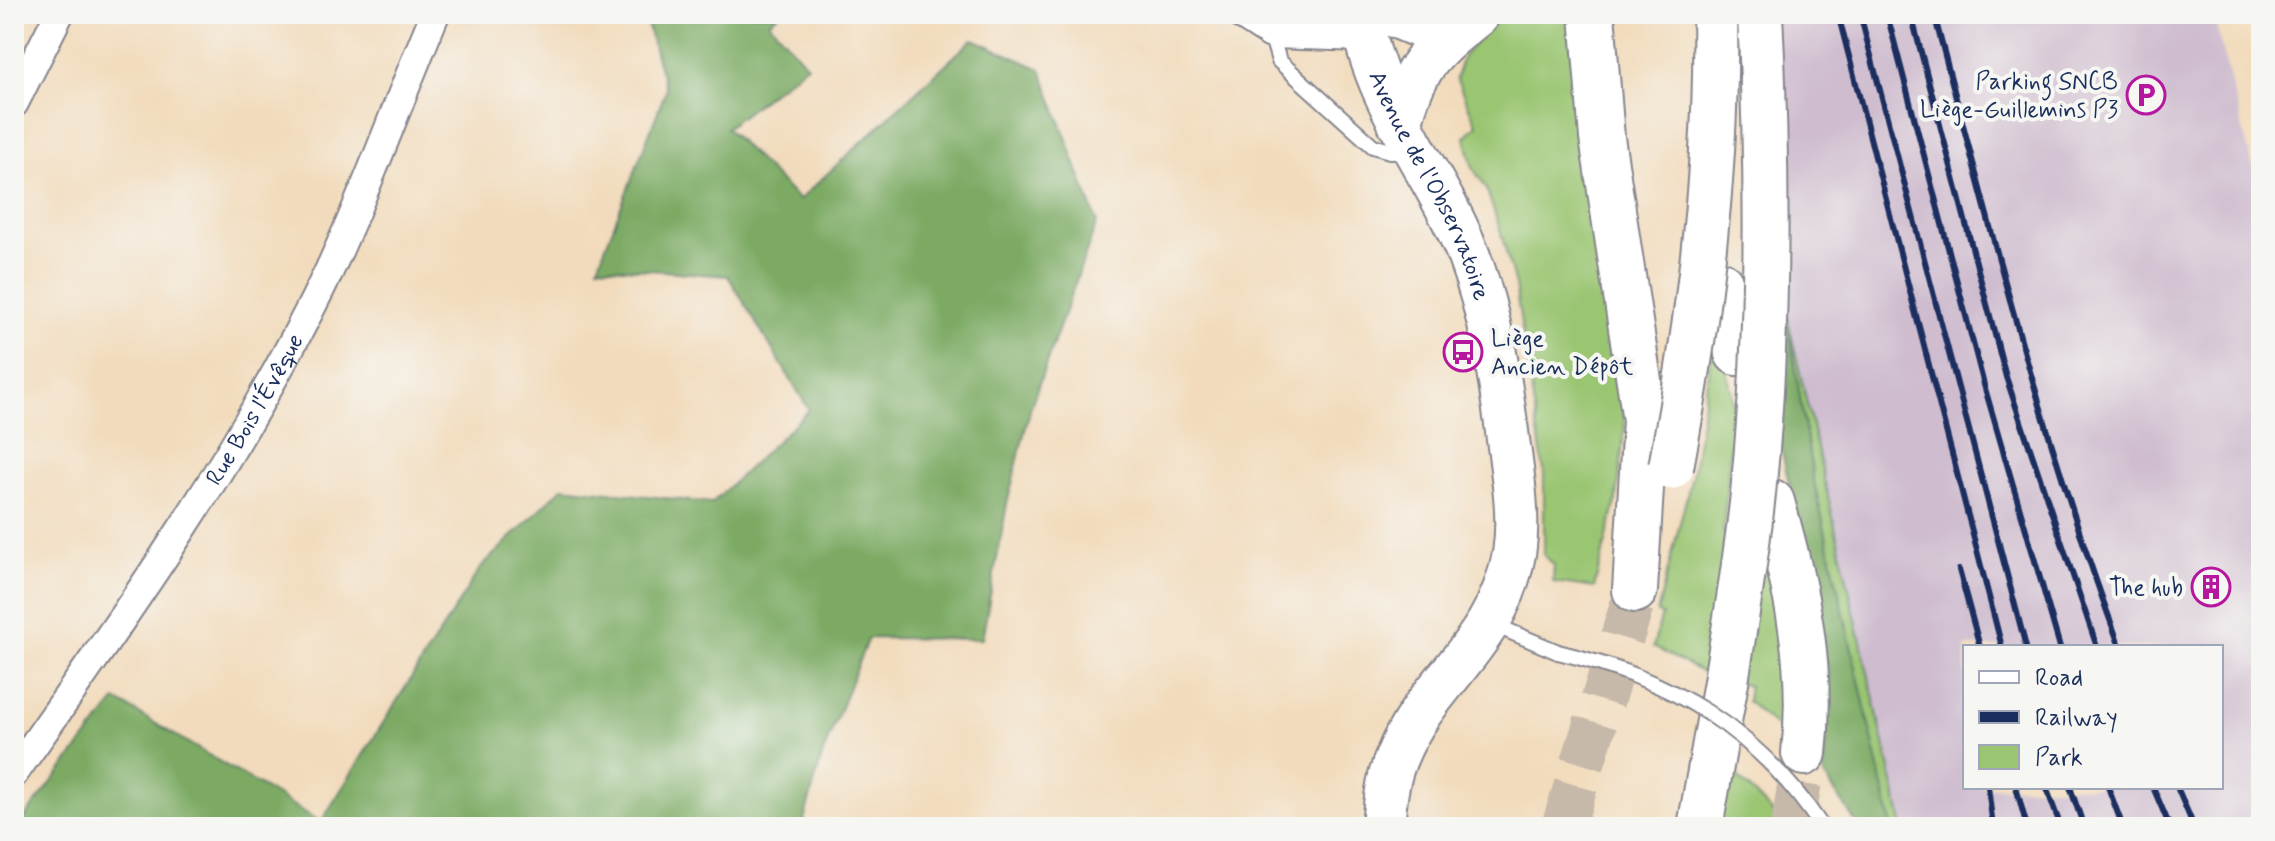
<svg xmlns="http://www.w3.org/2000/svg" width="2275" height="841" font-family="Mynerve,sans-serif">
	<rect width="100%" height="100%" fill="#f6f6f2"/>
	<filter id="ink" filterUnits="userSpaceOnUse"><feTurbulence type="fractalNoise" baseFrequency=".0125" numOctaves="2"/><feDisplacementMap in="SourceGraphic" scale="16" xChannelSelector="R" yChannelSelector="G"/><feConvolveMatrix kernelMatrix="1 2 1 2 8 2 1 2 1" color-interpolation-filters="sRGB"/></filter>
	<filter id="wash" filterUnits="userSpaceOnUse"><feTurbulence type="fractalNoise" baseFrequency=".006" numOctaves="4" result="noise"/><feDisplacementMap in="SourceGraphic" scale="32" xChannelSelector="R" yChannelSelector="G"/><feGaussianBlur stdDeviation="1.8" result="paint"/><feColorMatrix in="noise" values="0 0 0 0 0 0 0 0 0 0 0 0 0 0 0 0 0 1.4 0 .05"/><feComposite in="paint" operator="in"/></filter>
	<g filter="url(#wash)">
		<rect width="100%" height="100%" fill="#f2dbbc"/>
		<path fill="#cfbdcf" fill-rule="evenodd" d="M1772 14H2213L2261 199V827H1859L1823 774 1830 680 1807 559 1774 415ZM1965 647H2221V787H1965Z"/>
		<path fill="#9ac571" stroke="#5a7a68" stroke-width="2" d="M1501 14H1569L1578 124 1625 424 1617 498 1594 588 1553 582 1554 565 1544 555V471L1515 285 1499 226 1486 188 1473 168 1465 137 1477 125 1456 78 1463 56Z
			M1786 311 1903 827H1892L1813 478Z
			M1716 321 1734 404 1723 532 1769 539 1793 742 1747 701 1749 686 1702 672 1653 647 1662 615 1657 613 1693 472Z
			M1731 770 1774 814 1778 820 1776 827H1718Z"/>
		<path fill="#7baa63" stroke="#4b6c60" stroke-width="2" d="M644 14H779L769 22 807 65 726 128 799 200 973 39 1041 69 1097 222 1031 406 1007 504 982 639 868 638 822 756 802 827H17L116 700 321 822 481 567 563 487 712 503 809 410 728 276 598 266 666 90Z
			M1786 311 1813 478 1892 827H1859L1823 774 1830 680 1778 432Z"/>
	</g>
	<g filter="url(#ink)">
		<g fill="none" stroke-linecap="round" stroke-linejoin="round">
			<path stroke="#c7b9a9" stroke-width="44" stroke-dasharray="44 22" stroke-linecap="butt" d="M1563 827 1632 605
				M1793 827 1804 753"/>
			<g stroke="#86858d" stroke-width="18">
				<path id="lane" d="M1271 34 1279 61 1373 146 1390 151 1409 150
					M1492 624 1558 652"/>
			</g>
			<g stroke="#86858d" stroke-width="32">
				<g id="street">
					<path d="M1240 14 1271 34 1364 37"/>
					<path d="M14 103 59 14"/>
					<path id="s1" d="M14 773C128 612 243 450 329 271 368 188 399 99 435 14"/>
				</g>
			</g>
			<g stroke="#86858d" stroke-width="46">
				<g id="secondary">
					<path id="s2" d="M1361 14C1371 87 1416 148 1449 212 1486 282 1498 361 1508 439 1513 477 1520 516 1514 554 1497 648 1428 679 1397 756 1387 779 1385 802 1383 827"/>
				</g>
			</g>
			<g stroke="#86858d" stroke-width="48">
				<path id="highway" d="M1392 14 1428 29 1468 21
					M1592 14 1602 138 1645 420 1635 590
					M1400 123C1412 67 1433 49 1477 14
					M1721 284 1737 353
					M1772 502C1796 586 1814 665 1804 753
					M1700 827 1726 682"/>
			</g>
			<use href="#lane" stroke="#fff" stroke-width="14"/>
			<use href="#street" stroke="#fff" stroke-width="28"/>
			<use href="#secondary" stroke="#fff" stroke-width="42"/>
			<use href="#highway" stroke="#fff" stroke-width="44"/>
			<path stroke="#1b2f5e" stroke-width="6" d="M1838 14 2002 647
				M1860 14 2026 647
				M1887 14 1984 385 2060 647
				M1911 14 2006 377 2097 647
				M1934 14C1990 227 2043 441 2120 647
				M1959 570 1980 647
				M1988 787 1993 827
				M2016 787 2027 827
				M2046 787 2061 827
				M2070 787 2084 827
				M2108 787 2123 827
				M2153 787 2170 827
				M2177 787 2194 827"/>
			<g stroke="#86858d" stroke-width="18" stroke-linecap="butt">
				<path id="lane-bridge" d="M1558 652C1671 679 1756 728 1822 827"/>
			</g>
			<g stroke="#86858d" stroke-width="48" stroke-linecap="butt">
				<path id="highway-bridge" d="M1671 467C1699 319 1718 165 1715 14
					M1726 682C1736 616 1748 550 1754 483 1769 328 1768 170 1760 14"/>
			</g>
			<use href="#lane-bridge" stroke="#fff" stroke-width="14"/>
			<use href="#highway-bridge" stroke="#fff" stroke-width="44"/>
		</g>
	</g>
	<defs>
		<g id="parking-ring" transform="scale(2)"><circle r="9.5" fill="#f6f6f2" stroke="#b5179e" stroke-width="1.5"/><path d="M-3.5-5.5H1a3.5 3.5 0 0 1 0 7H-1V5.5H-3.5ZM-1-3.4V-.6H.8a1.4 1.4 0 0 0 0-2.8Z" fill="#b5179e"/></g>
		<g id="bus-ring" transform="scale(2)"><circle r="9.5" fill="#f6f6f2" stroke="#b5179e" stroke-width="1.5"/><path d="M-5-6H5V4H4V6H2V4H-2V6H-4V4H-5ZM-3.5-4V0h7V-4ZM-3.5 1.2v1.5H-2V1.2ZM2 1.2v1.5H3.5V1.2Z" fill="#b5179e"/></g>
		<g id="building-ring" transform="scale(2)"><circle r="9.5" fill="#f6f6f2" stroke="#b5179e" stroke-width="1.5"/><path d="M-4-6H4V6H1V3H-1V6H-4ZM-2.5-4.3h1.7v1.8h-1.7ZM.8-4.3h1.7v1.8H.8ZM-2.5-1h1.7V.8h-1.7ZM.8-1h1.7V.8H.8Z" fill="#b5179e"/></g>
	</defs>
	<g fill-rule="evenodd">
		<use href="#parking-ring" x="2146" y="95"/>
		<use href="#bus-ring" x="1463" y="352"/>
		<use href="#building-ring" x="2211" y="587"/>
	</g>
	<g text-anchor="middle" stroke-width="8" stroke-linejoin="round" paint-order="stroke">
		<g font-size="24" fill="#1b2f5e" stroke="#f6f6f2" text-anchor="end">
			<text x="2118" y="89">Parking SNCB<tspan x="2118" dy="28">Liège-Guillemins P3</tspan></text>
			<text x="1491" y="346" text-anchor="start">Liège<tspan x="1491" dy="28">Ancien Dépôt</tspan></text>
			<text x="2183" y="595">The hub</text>
		</g>
		<g font-size="24" fill="#1b2f5e" stroke="#f6f6f2">
			<text dy="8" stroke="none"><textPath href="#s2" startOffset="186">Avenue de l'Observatoire</textPath></text>
			<text dy="8" stroke="none"><textPath href="#s1" startOffset="436">Rue Bois l'Évêque</textPath></text>
		</g>
	</g>
	<rect width="2275" height="841" fill="none" stroke="#f6f6f2" stroke-width="48"/>
	<rect x="1963" y="645" width="260" height="144" fill="#f6f6f2" stroke="#9ea6b7" stroke-width="2"/>
	<rect x="1979" y="671" width="40" height="12" fill="#ffffff" stroke="#9ea6b7" stroke-width="2"/>
	<text x="2035" y="685" font-size="24" fill="#1b2f5e">Road</text>
	<rect x="1979" y="711" width="40" height="12" fill="#1b2f5e" stroke="#9ea6b7" stroke-width="2"/>
	<text x="2035" y="725" font-size="24" fill="#1b2f5e">Railway</text>
	<rect x="1979" y="745" width="40" height="24" fill="#9ac571" stroke="#9ea6b7" stroke-width="2"/>
	<text x="2035" y="765" font-size="24" fill="#1b2f5e">Park</text>
</svg>
